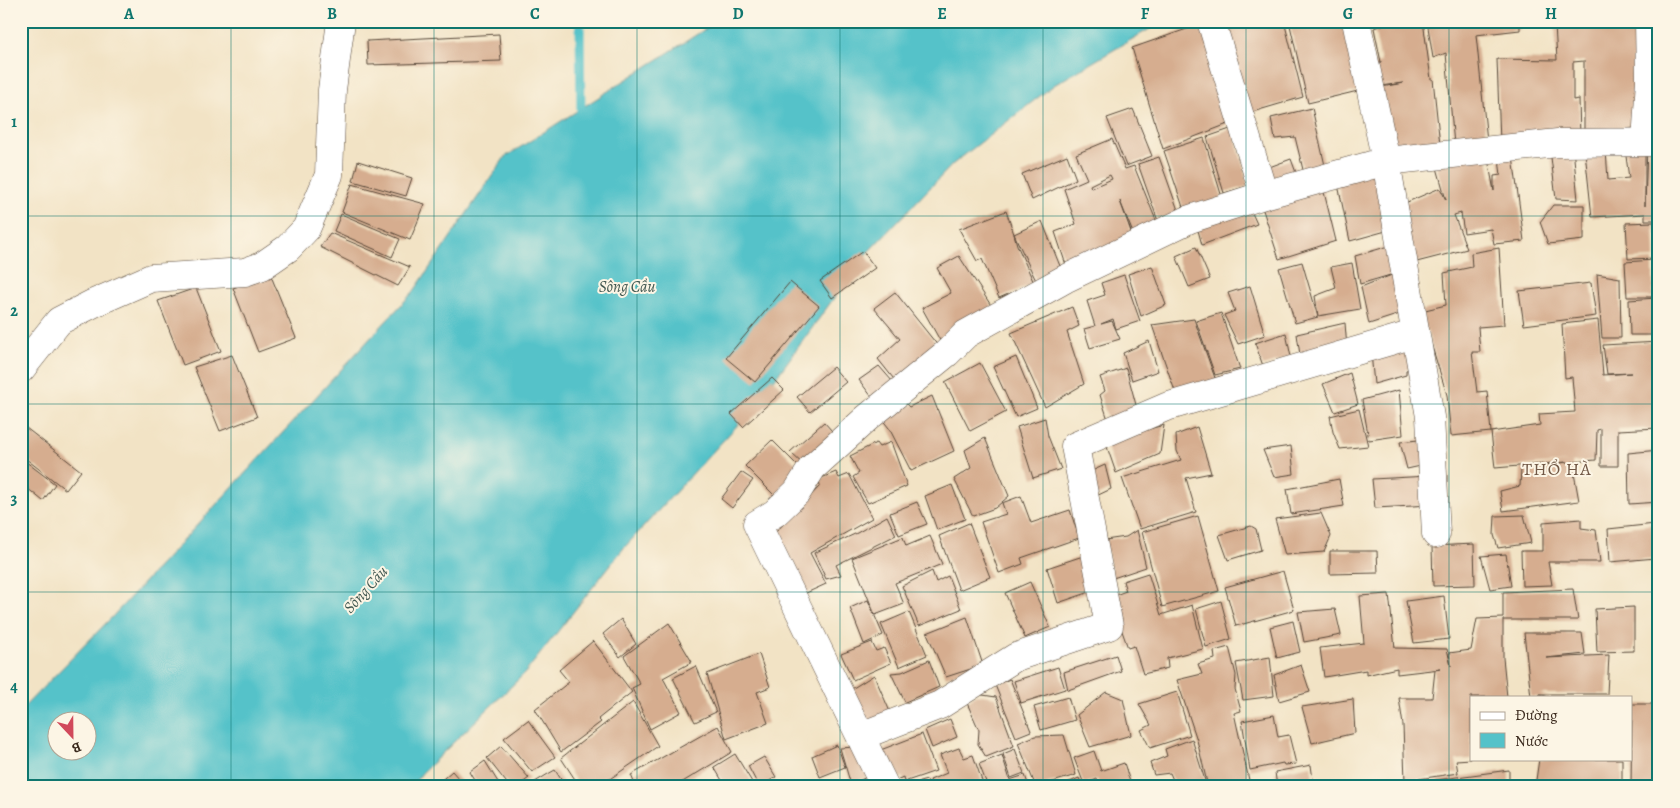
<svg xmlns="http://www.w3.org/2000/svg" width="1680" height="808" font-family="Alegreya,serif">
	<rect width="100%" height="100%" fill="#fcf5e5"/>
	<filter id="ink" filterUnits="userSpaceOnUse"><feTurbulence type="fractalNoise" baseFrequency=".02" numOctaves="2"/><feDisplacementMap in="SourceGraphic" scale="10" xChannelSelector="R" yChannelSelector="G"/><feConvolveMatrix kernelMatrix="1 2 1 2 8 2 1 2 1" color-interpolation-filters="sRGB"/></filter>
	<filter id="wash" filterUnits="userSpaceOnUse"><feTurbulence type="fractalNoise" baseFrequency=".0096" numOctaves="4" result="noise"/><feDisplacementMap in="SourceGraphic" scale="20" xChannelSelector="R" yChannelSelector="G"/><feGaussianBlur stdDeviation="1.12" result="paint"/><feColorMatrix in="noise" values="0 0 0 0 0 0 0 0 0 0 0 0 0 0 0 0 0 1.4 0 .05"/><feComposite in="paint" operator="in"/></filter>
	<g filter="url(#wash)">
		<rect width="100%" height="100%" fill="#f2e3c5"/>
		<path fill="#54c2c9" stroke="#487674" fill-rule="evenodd" d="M711 21H1163L1054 85 953 164 866 254 756 405 623 549 525 673 422 773 411 787H21V710L112 617 414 291 505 157 710 26ZM58 720H88V750H58Z"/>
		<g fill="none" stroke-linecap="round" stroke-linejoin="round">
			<path stroke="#54c2c9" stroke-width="9" d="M580 21 581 118"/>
		</g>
		<g id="blocks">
			<path fill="#d6ad8f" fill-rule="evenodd" d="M1218 21H1284L1303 97 1242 115Z
				M1289 21H1351L1362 90 1308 103Z
				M1393 21H1423L1431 79H1433L1440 145 1388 154 1376 88 1403 83 1373 87 1369 65 1381 62 1374 28Z
				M1427 21H1520V30L1476 35 1487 141 1454 145 1446 53 1433 58Z
				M1604 21H1640L1644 127 1584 133V61L1573 62V100L1579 99 1580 137 1500 143 1497 59 1557 60 1555 24Z
				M1204 23 1233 122 1163 149 1132 48Z
				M499 34 501 61 368 65 367 41Z
				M1312 108 1326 170 1305 178 1295 137 1275 139 1271 118Z
				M1133 109 1152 156 1126 166 1107 118Z
				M1233 128 1248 186 1224 193 1207 137Z
				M1204 138 1224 204 1186 216 1164 151Z
				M1112 139 1125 169 1134 166 1157 223 1133 233 1120 201 1135 243 1067 268 1055 232 1076 224 1064 189 1087 179 1076 154ZM1110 175 1112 179 1091 188 1090 185Z
				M1647 146H1659V220H1645V214L1592 217 1585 152 1606 150 1608 180 1629 178 1625 149 1645 147V206Z
				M1573 148 1578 200 1556 199 1550 149Z
				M1512 149 1524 241 1494 244 1491 229 1464 233 1461 213 1454 215 1467 249 1409 264 1405 203 1440 188 1446 200 1436 164 1487 154 1494 191V176L1501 175 1498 152Z
				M1067 155 1076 179 1032 200 1022 174Z
				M1159 157 1179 213 1158 221 1138 164Z
				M1291 159 1298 178 1270 187 1264 169Z
				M358 161 412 178 406 196 353 181Z
				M1382 167 1386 231 1350 241 1337 180Z
				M352 184 425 204 410 240 342 212Z
				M1323 188 1336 241 1279 259 1262 207Z
				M1248 204 1257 224 1202 245 1196 223Z
				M1553 205H1584V240L1548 244 1540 222Z
				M1006 211 1014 234 1042 221 1064 276 1039 287 1014 234 1017 245 1034 283 999 298 982 259 977 261 959 229Z
				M341 214 400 239 392 257 334 231Z
				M1654 222 1655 258 1628 259 1626 223Z
				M330 233 410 267 398 286 320 247Z
				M1396 244 1406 312 1369 324 1361 287 1397 273 1360 284 1355 256Z
				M1196 247 1210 279 1189 287 1176 256Z
				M1499 248 1504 325 1478 327 1480 352H1472L1477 392 1487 391 1491 432 1451 436 1447 395 1421 311 1446 305 1444 273 1472 267 1471 253Z
				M863 251 875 268 832 298 820 281Z
				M959 256 994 310 942 344 922 308 951 293 937 268Z
				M1653 260V297H1627L1625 262Z
				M1302 262 1318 317 1295 323 1279 268Z
				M1352 263 1360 309 1318 316 1315 296 1336 288 1331 267Z
				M1152 266 1166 305 1141 316 1128 274Z
				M1597 274 1620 278 1621 338H1602Z
				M1124 275 1140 321 1116 329 1113 319 1101 324 1112 321 1120 339 1090 348 1084 329 1095 326 1087 301 1105 295 1101 283Z
				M271 276 296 338 258 352 233 288Z
				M790 282 819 306 755 382 726 358Z
				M1591 283 1596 316 1524 325 1519 291Z
				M1250 286 1265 335 1238 344 1224 315 1235 311 1228 293Z
				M196 288 221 351 183 365 158 301Z
				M1655 288H1659L1657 335H1630L1629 300 1656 298Z
				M895 292 943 352 901 388 878 359 900 339 874 308Z
				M1072 307 1079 326 1067 332 1084 384 1045 407 1011 333Z
				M1221 313 1240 369 1215 375 1196 321Z
				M1194 319 1215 378 1240 371 1242 378 1177 397 1152 325Z
				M1598 320 1603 375 1631 373 1607 374 1603 345 1659 342V428L1618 430V466H1601V429L1597 430 1596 460 1572 462 1579 501 1503 511 1500 491 1520 486 1521 469 1567 462 1495 468 1491 432 1540 425 1539 414 1575 412 1572 377 1565 378 1562 324Z
				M1345 323 1347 349 1301 362 1297 334Z
				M1286 333 1291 357 1263 366 1255 343Z
				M1149 341 1158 371 1132 380 1123 353Z
				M1412 343 1417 367 1406 370V375L1374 384 1371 353Z
				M232 355 257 417 220 431 194 367Z
				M1016 357 1037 408 1016 417 993 367Z
				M980 363 1006 412 970 431 945 382Z
				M879 366 899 389 878 405 859 380Z
				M833 367 846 382 810 412 797 397Z
				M1126 368 1139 416 1110 426 1100 395 1105 391 1100 377Z
				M1350 373 1358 404 1335 412 1323 384Z
				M772 378 784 390 743 427 731 414Z
				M1399 390 1403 435 1369 440 1362 400Z
				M899 396 909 407 932 396 954 451 911 471 889 428 877 413Z
				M1359 409 1368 446 1340 449 1333 432 1330 416Z
				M1045 418 1048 436 1061 469 1033 478 1017 427Z
				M824 422 840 440 808 469 790 452Z
				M21 424 81 471 66 490 21 455Z
				M1164 425 1160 454 1116 473 1105 441Z
				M1197 427 1211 473 1186 478 1196 512 1140 529 1122 478 1181 460 1177 451 1176 435Z
				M985 438 1009 496 995 508 973 516 954 479 971 468 965 450Z
				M1427 439 1430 464 1407 469 1400 442Z
				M772 440 804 472 777 498 745 466Z
				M891 442 907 486 868 503 853 477 859 473 850 456 876 443 879 447Z
				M1291 446 1294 474 1274 477 1263 450Z
				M1659 450V502L1629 504 1628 453Z
				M21 458 55 484 43 501 21 483Z
				M1105 465 1111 489 1092 498 1085 474Z
				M741 472 753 480 732 508 721 499Z
				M836 472 839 478 849 474 872 518 810 553 826 584 804 594 773 535 820 486 819 479Z
				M1429 476 1431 505 1375 508 1372 479Z
				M1339 479 1344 506 1291 514 1287 489Z
				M952 485 965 519 937 530 925 496Z
				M1021 496 1031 523 1070 510 1079 538 1021 558 1023 564 999 573 981 522 1006 514 1002 503Z
				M917 502 927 524 899 535 890 513Z
				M1321 513 1331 536 1324 552 1285 555 1275 519Z
				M1524 515 1531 543 1498 548 1494 535 1495 516Z
				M887 516 896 535 836 565 841 575 826 579 814 553 857 533Z
				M1198 516 1219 591 1162 607 1142 532Z
				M1581 519V528L1596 530 1600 562H1548L1552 585 1522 586 1521 551H1543V522Z
				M969 523 990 577 959 590 939 536Z
				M1655 524 1656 558 1610 562 1608 529Z
				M1251 526 1256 529 1261 550 1228 560 1219 535Z
				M1137 530 1146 567 1113 578 1105 540 1126 537Z
				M930 536 942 564 895 583 904 604 875 615 852 558 903 537 906 546Z
				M1474 544 1475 585 1433 586 1432 546Z
				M1330 551H1377L1378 573 1330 574Z
				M1506 554 1511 586 1490 589 1481 556Z
				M1086 555 1093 591 1058 603 1047 568Z
				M932 571 936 582 948 576 961 609 919 626 902 586Z
				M1283 571 1294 610 1236 626 1225 587Z
				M1148 573 1161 615 1192 605 1203 649 1167 658 1168 668 1143 674 1134 646 1128 648 1110 597 1126 591 1123 581Z
				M1030 582 1050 627 1025 638 1005 593Z
				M1573 589 1578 620H1503V658L1507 697H1471V759L1456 760 1458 773 1405 781 1403 725 1399 698H1432L1435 670 1440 669 1397 674V668L1366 675V670L1324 677 1320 648 1364 643 1360 596 1389 594 1395 648 1447 649 1451 666 1449 653 1471 650 1477 619 1503 618V592Z
				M1444 596 1449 639 1414 643 1406 601Z
				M868 600 883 635 864 644 850 608Z
				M1221 601 1231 639 1206 647 1196 609Z
				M1634 607V651L1597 652 1595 609Z
				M1335 609 1341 635 1304 642 1298 612Z
				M909 612 927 655 899 667 881 624Z
				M967 617 983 665 946 677 927 633Z
				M621 619 636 644 620 657 603 634Z
				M1293 621 1300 652 1277 658 1270 627Z
				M669 623 692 662 663 678 681 712 650 729 632 688 640 684 624 656Z
				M1524 633H1582L1585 654 1546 658 1609 655 1607 694H1539L1549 697H1531Z
				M593 641 632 692 598 719 601 722 561 752 535 709 569 682 559 670Z
				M872 642 876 651 884 648 891 663 853 680 841 654Z
				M1229 647 1236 675 1235 689 1241 711 1234 713 1249 780 1224 787H1208L1197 740 1177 680 1202 674 1198 664 1215 659 1214 651Z
				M759 654 770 687 757 692 768 723 726 739 707 674Z
				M1116 655 1121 671 1068 690 1064 672Z
				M1270 657 1274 696 1243 700 1236 663Z
				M929 660 939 687 905 702 891 673 902 672Z
				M1301 665 1310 692 1279 701 1274 675Z
				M696 666 716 712 695 722 673 678Z
				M1058 667 1065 689 1021 703 1014 681Z
				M874 675 891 714 867 723 850 690Z
				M1010 679 1031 731 1016 737 995 685Z
				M1106 692 1123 699 1131 735 1090 747 1077 715Z
				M1177 692 1190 735 1150 748 1141 730 1151 725 1139 704Z
				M976 694 996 697 1014 746 986 757 978 744 979 730 967 703Z
				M1068 697 1075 720 1041 730 1034 707Z
				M1353 699 1355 733 1312 743 1302 707Z
				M633 702 658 746 598 787H580L561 758Z
				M1632 704H1659V787H1631Z
				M1274 715 1278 737 1289 735 1296 764 1284 765 1283 763 1250 770 1242 721Z
				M950 719 957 737 932 748 925 730Z
				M528 720 555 757 532 772 504 738Z
				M718 726 732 752 681 783 683 787H636L631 775Z
				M922 734 936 771 904 782 903 777 890 783 878 751Z
				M1064 735 1076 775 1036 787 1018 743 1035 736Z
				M1192 739 1207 787H1176L1170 773 1154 775 1150 763 1167 756 1165 749Z
				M837 745 845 767 820 777 812 756Z
				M501 746 529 778 517 787H510L487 758Z
				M855 747 874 773 851 785 878 787H852L851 785 840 748Z
				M959 748 964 758 973 755 984 787H933L930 780 947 773 940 755Z
				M1015 749 1024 773 1011 778 1003 754Z
				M1094 751 1101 771 1124 763 1131 785 1100 787 1097 779 1084 784 1074 758Z
				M735 754 755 787H726L714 767Z
				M1002 755 1010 780 1025 775 1029 787H988L979 764Z
				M764 757 776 777 759 787 748 766Z
				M1539 759H1622V787H1535Z
				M485 761 501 787H479L470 772Z
				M1311 765 1314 787H1277L1275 772Z
				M555 770 566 787H527L548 774Z
				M1509 770V787H1435V780Z
				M452 771 466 787H438L436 785Z
				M1079 778 1083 787H1058Z
				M927 780 930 787H905V786Z"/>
		</g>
	</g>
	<g filter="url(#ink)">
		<use href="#blocks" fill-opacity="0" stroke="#564637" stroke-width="1"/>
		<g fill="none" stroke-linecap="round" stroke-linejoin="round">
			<g stroke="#564637" stroke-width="29">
				<path id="street" d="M1211 21 1264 195
					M1356 21 1386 161 1430 417 1436 534
					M1646 142 1650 80 1649 21
					M21 369 59 321 94 303 151 278 245 272 262 266 288 248 306 229 329 175 332 90 341 21
					M861 736 940 705 1016 657 1109 626 1075 446 1166 407 1414 334
					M885 787 757 524 775 513 797 492 812 468 867 418 947 353 966 334 1065 279 1190 219 1264 195 1386 161 1558 143 1659 142"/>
			</g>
			<use href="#street" stroke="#fff" stroke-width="28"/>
		</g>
	</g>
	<path fill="none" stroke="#0f766e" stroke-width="1" stroke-opacity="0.55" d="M231 21V787M434 21V787M637 21V787M840 21V787M1043 21V787M1246 21V787M1449 21V787M21 216H1659M21 404H1659M21 592H1659"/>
	<g text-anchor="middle" stroke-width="4" stroke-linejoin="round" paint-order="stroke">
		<g font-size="16" font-style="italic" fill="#425851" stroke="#fcf5e5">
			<text x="627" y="292">Sông Cầu</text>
			<text transform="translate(365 589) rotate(-48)" y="6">Sông Cầu</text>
		</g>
		<g font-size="18" letter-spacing="1" fill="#715846" stroke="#fcf5e5">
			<text x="1557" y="475">THỔ HÀ</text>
		</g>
	</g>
	<rect width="1680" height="808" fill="none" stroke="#fcf5e5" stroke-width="55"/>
	<rect x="1470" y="696" width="162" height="65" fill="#fcf5e5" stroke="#afa495"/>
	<rect x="1480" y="712" width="25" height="8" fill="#ffffff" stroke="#afa495"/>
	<text x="1515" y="720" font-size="15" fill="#3b2a1e">Đường</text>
	<rect x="1480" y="733" width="25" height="15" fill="#54c2c9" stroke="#afa495"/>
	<text x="1515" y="746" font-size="15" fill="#3b2a1e">Nước</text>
	<g transform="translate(72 736) rotate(158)"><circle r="24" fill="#fcf5e5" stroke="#afa495"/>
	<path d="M0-4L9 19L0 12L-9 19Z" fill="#d1495b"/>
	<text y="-8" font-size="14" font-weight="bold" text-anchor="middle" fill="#3b2a1e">B</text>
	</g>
	<rect x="28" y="28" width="1624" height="752" fill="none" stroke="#0f766e" stroke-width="2"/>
	<g font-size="16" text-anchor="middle" font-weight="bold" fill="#0f766e">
		<text x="129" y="19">A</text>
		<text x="332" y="19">B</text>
		<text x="535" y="19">C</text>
		<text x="738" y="19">D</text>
		<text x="942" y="19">E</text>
		<text x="1145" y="19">F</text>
		<text x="1348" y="19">G</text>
		<text x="1551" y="19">H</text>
		<text x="14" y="127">1</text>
		<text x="14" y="316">2</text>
		<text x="14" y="504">3</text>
		<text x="14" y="692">4</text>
	</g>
</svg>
